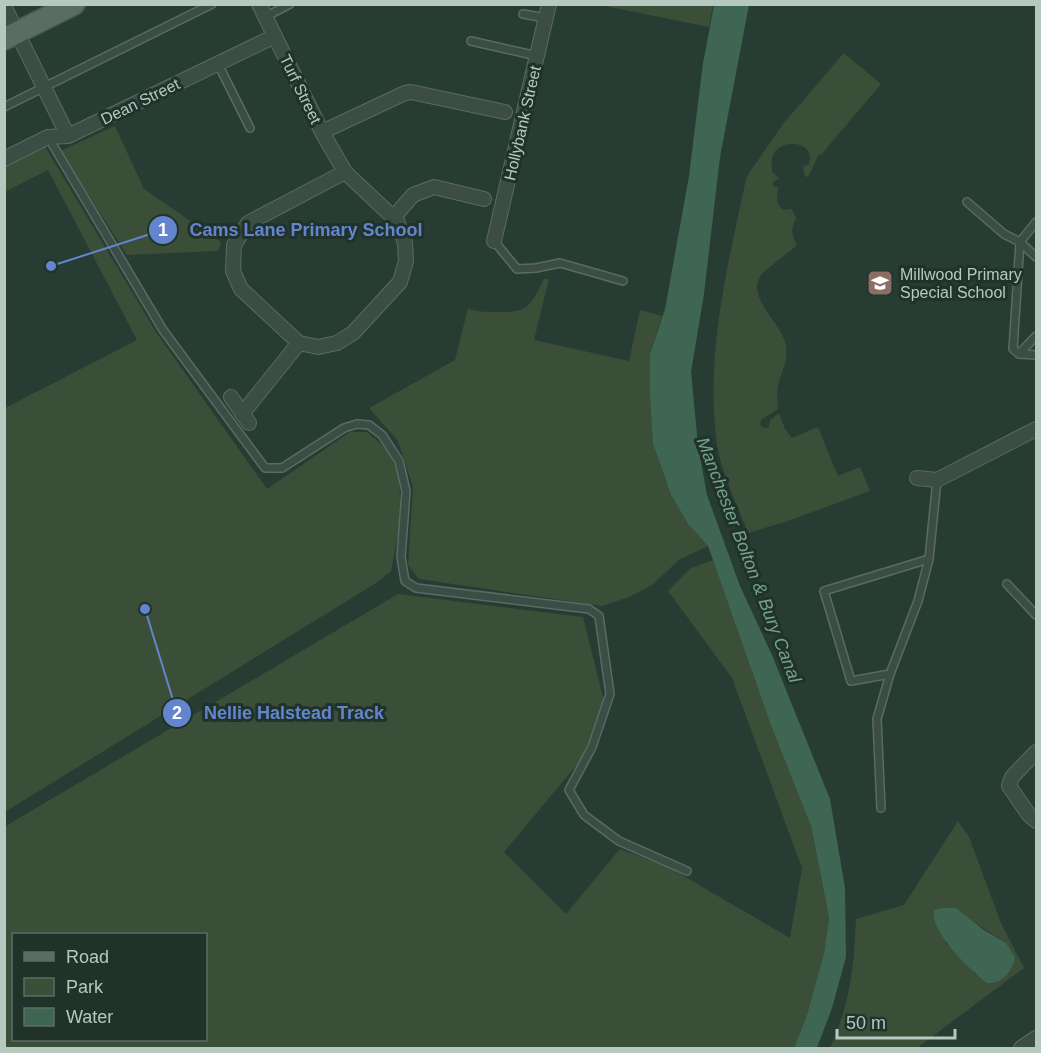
<svg xmlns="http://www.w3.org/2000/svg" width="1041" height="1053" font-family="Arial,sans-serif">
	<rect width="100%" height="100%" fill="#273d33"/>
	<path fill="#3b4e38" fill-rule="evenodd" d="M600 5H713L709 27Z
		M844 53 881 84 821 155 819 154 808 177 805 176 803 167 809 164C818 136 762 135 773 173L779 178 773 182V186L778 187C778 198 774 202 783 210L792 209 796 219C790 228 792 236 797 245 787 254 775 262 765 271 740 294 782 322 786 345 789 361 781 371 778 386 777 394 777 401 778 409L761 420 760 425 765 428 769 427 770 420 779 413 785 429 792 438 818 427 838 476 860 467 870 491 785 522 748 533C736 502 720 471 716 437 706 350 728 264 746 179L749 173 783 124Z
		M115 126 144 189 221 242 218 251 127 255 60 151Z
		M44 145 156 332 267 489 350 432H367C371 436 377 440 381 444 412 475 398 534 391 571L376 583 5 812V408L137 340 48 170 5 192V165Z
		M544 279H549L534 340 629 361 640 310 662 316 650 354 653 444 671 495 688 524 708 546 679 560 652 585 629 597 602 606 419 579 408 565 413 487 398 441 369 408 455 360 468 308C477 312 485 312 495 312 528 313 530 307 544 279Z
		M713 560 811 826 829 919 824 953 807 1015 794 1048H5L4 827 398 594 583 617 605 705 580 761 504 852 566 914 620 849 668 867 790 938 802 868 732 678 668 591 691 568ZM14 934H206V1040H14Z
		M958 821 969 837 1001 923 1024 968 917 1048H830C850 1004 854 967 856 919L904 905ZM971 920 1006 943 976 975 955 950 945 943Z"/>
	<path fill="#3f6553" d="M714 5H749L720 157 704 294 691 372 698 445 707 495 740 586 772 655 830 799 845 888 846 957 832 1008 817 1048H794L807 1015 824 953 829 918 811 826 771 725 708 546 688 524 671 495 653 444 650 395V354L665 309 689 176 703 63Z
		M942 908H956L984 930 1006 943 1015 957C1012 971 1003 984 987 983 971 971 929 931 934 910Z"/>
	<g fill="none" stroke-linecap="round" stroke-linejoin="round">
		<g stroke="#596b63" stroke-width="10">
			<path id="lane" d="M523 14 546 18
				M265 17 290 4
				M471 41 537 56
				M218 64 250 128
				M4 107 212 4
				M48 137 163 330 265 468H282L344 428 357 424 369 425 382 435 399 461 406 491 401 557 405 581 416 588 589 609 599 616 610 694 592 747 569 790 584 815 619 841 687 871
				M967 202 1004 234 1020 242 1013 349 1019 354 1036 355
				M1036 222 1020 242 1036 257
				M494 241 517 269 536 268 560 263 623 281
				M1019 354 1036 336
				M1007 584 1036 615
				M890 674 851 681 824 591 929 559
				M881 808 877 719 890 674 918 601 929 559 937 480"/>
		</g>
		<g stroke="#596b63" stroke-width="16">
			<path id="street" d="M259 4 322 132 345 172 397 221 405 243 406 261 400 282 353 333 337 343 318 347 299 343 241 289 233 271 234 245 248 223 345 172
				M4 6 68 136
				M322 132 405 93 411 92 505 112
				M4 159 48 137 68 136 275 36
				M394 217 413 195 434 187 484 199
				M494 241 549 4
				M231 397 249 423
				M242 414 299 343
				M917 478 937 480 1036 429
				M1036 752 1012 777 1009 786 1029 815 1036 821
				M1021 1048 1036 1038"/>
		</g>
		<g stroke="#475951" stroke-width="24">
			<path id="primary" d="M4 39 74 4"/>
		</g>
		<use href="#lane" stroke="#3b4d45" stroke-width="7"/>
		<use href="#street" stroke="#3b4d45" stroke-width="14"/>
		<use href="#primary" stroke="#596d64" stroke-width="21"/>
	</g>
	<defs>
		<g id="school-square" transform="scale(1.35)"><rect x="-9" y="-9" width="18" height="18" rx="4" fill="#8d6e63" stroke="#20322a"/><path d="M0-5L7-2L0 1L-7-2ZM-4 1L0 2.5L4 1V4Q0 6-4 4Z" fill="#fff"/></g>
	</defs>
	<g fill-rule="evenodd">
		<use href="#school-square" x="880" y="283"/>
	</g>
	<g text-anchor="middle" stroke-width="6" stroke-linejoin="round" paint-order="stroke">
		<g font-size="16" fill="#b7c8c1" stroke="#20322a">
			<text transform="translate(301 89) rotate(64)" y="6">Turf Street</text>
			<text transform="translate(140 101) rotate(-26)" y="6">Dean Street</text>
			<text transform="translate(522 123) rotate(-77)" y="6">Hollybank Street</text>
		</g>
		<g font-size="16" fill="#b7c8c1" stroke="#20322a" text-anchor="start">
			<text x="900" y="280">Millwood Primary<tspan x="900" dy="18">Special School</tspan></text>
		</g>
		<g font-size="18" font-style="italic" fill="#74a38d" stroke="#20322a">
			<text transform="translate(749 560) rotate(69)" y="6">Manchester Bolton &amp; Bury Canal</text>
		</g>
	</g>
	<path fill="none" stroke="#6285ce" stroke-width="2" d="M51 266L163 230M145 609L177 713"/>
	<g fill="#6285ce" stroke="#20322a" stroke-width="2">
		<circle cx="51" cy="266" r="6"/>
		<circle cx="145" cy="609" r="6"/>
		<circle cx="163" cy="230" r="15"/>
		<circle cx="177" cy="713" r="15"/>
	</g>
	<g font-size="18" text-anchor="middle" font-weight="bold" fill="#fff">
		<text x="163" y="236">1</text>
		<text x="177" y="719">2</text>
	</g>
	<g font-size="18" text-anchor="middle" font-weight="bold" fill="#6285ce" stroke="#20322a" stroke-width="6" stroke-linejoin="round" paint-order="stroke">
		<text x="306" y="236">Cams Lane Primary School</text>
		<text x="294" y="719">Nellie Halstead Track</text>
	</g>
	<rect width="1041" height="1053" fill="none" stroke="#b7c8c1" stroke-width="12"/>
	<rect x="12" y="933" width="195" height="108" fill="#20322a" stroke="#5c6e66" stroke-width="1.5"/>
	<rect x="24" y="952" width="30" height="9" fill="#596d64" stroke="#5c6e66" stroke-width="1.5"/>
	<text x="66" y="963" font-size="18" fill="#b7c8c1">Road</text>
	<rect x="24" y="978" width="30" height="18" fill="#3b4e38" stroke="#5c6e66" stroke-width="1.5"/>
	<text x="66" y="993" font-size="18" fill="#b7c8c1">Park</text>
	<rect x="24" y="1008" width="30" height="18" fill="#3f6553" stroke="#5c6e66" stroke-width="1.5"/>
	<text x="66" y="1023" font-size="18" fill="#b7c8c1">Water</text>
	<path d="M837 1029v9h118v-9" fill="none" stroke="#b7c8c1" stroke-width="3"/>
	<text x="846" y="1029" font-size="18" fill="#b7c8c1" stroke="#20322a" stroke-width="4.5" paint-order="stroke">50 m</text>
</svg>
